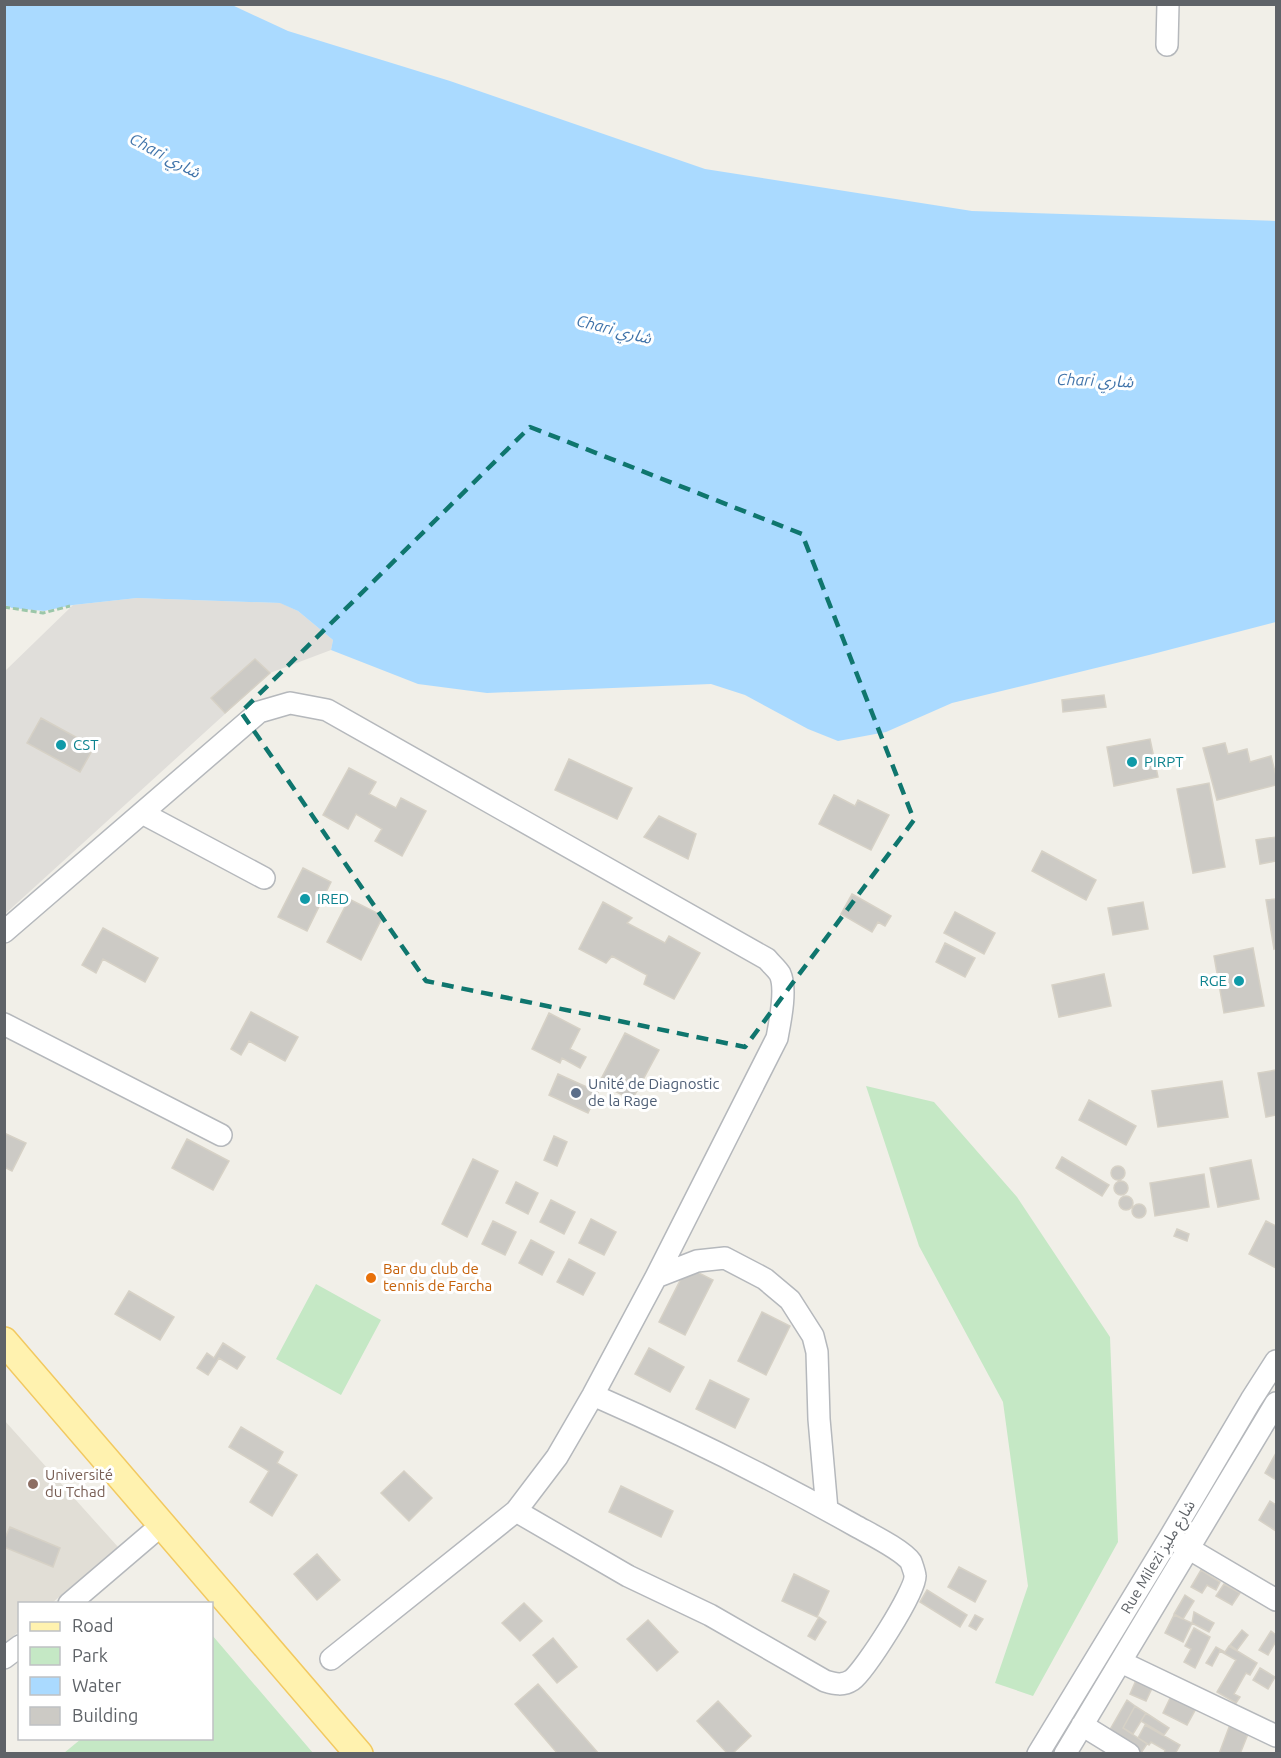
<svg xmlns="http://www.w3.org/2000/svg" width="1281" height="1758" font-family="Ubuntu,'Noto Sans Arabic',sans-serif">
	<rect width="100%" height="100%" fill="#f1efe8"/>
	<path fill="#e0deda" d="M137 598 281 603 298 611 333 640 331 650 270 673 5 914V671L73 605Z"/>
	<path fill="#e1ded6" d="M4 1420 118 1547 52 1603 20 1604 19 1631 5 1644Z"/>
	<path fill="#c5e8c5" d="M866 1086 934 1102 1017 1197 1110 1337 1118 1542 1033 1696 995 1683 1028 1586 1003 1402 919 1246Z
		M316 1284 381 1320 341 1395 276 1359Z
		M212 1635 313 1753H64L81 1739 212 1738Z"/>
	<path fill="#aadaff" d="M5 4 232 5 288 31 450 81 705 169 972 211 1276 221V622L1149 655 952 703 886 732 838 741 808 729 745 695 711 684 487 693 418 684 331 650 333 640 298 611 280 603 137 598 73 605 44 611 12 608 5 605Z"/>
	<path fill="#cccac5" stroke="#d6d1c6" stroke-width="1.5" d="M255 659 270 673 225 713 211 698Z
		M1104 695 1106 707 1063 712 1062 700Z
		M41 718 94 747 80 772 27 743Z
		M1150 739 1158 777 1114 786 1107 747Z
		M1225 743 1228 754 1247 749 1250 762 1271 756 1276 776V785L1217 800 1203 748Z
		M569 759 632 788 617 819 555 790Z
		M349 768 376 782 369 794 396 808 401 798 426 811 402 856 375 841 382 829 356 814 348 829 323 815Z
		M1209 783 1225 867 1193 873 1177 789Z
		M834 795 855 806 858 800 889 815 871 850 819 824Z
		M659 816 696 834 688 859 644 837Z
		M1276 837V861L1260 864 1256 840Z
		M1042 851 1096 880 1086 900 1032 871Z
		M303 868 331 882 307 931 278 917Z
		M852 894 891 916 885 926 878 922 872 932 841 914Z
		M349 899 383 916 361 960 327 942Z
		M1276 899V948L1274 949 1266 900Z
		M603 902 632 918 627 923 665 943 669 936 700 953 674 999 644 984 647 975 612 956 606 963 579 949Z
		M1143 902 1148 929 1113 935 1108 908Z
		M955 912 995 933 984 954 944 933Z
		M103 928 158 958 145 982 103 959 96 973 82 965Z
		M945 943 975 958 965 977 936 962Z
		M1253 948 1264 1006 1224 1013 1214 956Z
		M1104 974 1111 1006 1059 1017 1052 985Z
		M251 1012 298 1037 285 1061 249 1041 241 1055 231 1049Z
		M549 1013 580 1029 570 1049 586 1057 580 1068 562 1058 560 1063 532 1049Z
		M625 1033 659 1050 632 1100 599 1083Z
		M1276 1070V1115L1266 1117 1258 1073Z
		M558 1074 598 1092 588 1113 549 1095Z
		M1222 1081 1228 1117 1158 1127 1152 1091Z
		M1089 1100 1136 1126 1126 1145 1079 1120Z
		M4 1133 26 1143 12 1171 4 1167Z
		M554 1136 567 1142 557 1166 544 1160Z
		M187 1139 229 1161 213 1190 172 1168Z
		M1062 1157 1109 1185 1102 1196 1056 1168Z
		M473 1159 498 1171 467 1237 442 1224Z
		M1251 1160 1259 1199 1218 1207 1210 1168Z
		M1111 1173a7 7 0 1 1 14 0a7 7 0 1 1-14 0Z
		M1204 1174 1209 1207 1155 1216 1150 1183Z
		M1114 1188a7 7 0 1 1 14 0a7 7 0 1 1-14 0Z
		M516 1182 538 1193 528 1214 506 1203Z
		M1119 1203a7 7 0 1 1 14 0a7 7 0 1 1-14 0Z
		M551 1200 575 1212 564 1234 540 1222Z
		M1132 1211a7 7 0 1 1 14 0a7 7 0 1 1-14 0Z
		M591 1219 616 1232 604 1255 579 1243Z
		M493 1221 516 1232 505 1255 482 1244Z
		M1266 1221 1276 1226V1268L1249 1254Z
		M1177 1229 1189 1234 1187 1241 1174 1236Z
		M531 1240 554 1252 542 1275 519 1263Z
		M569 1259 595 1273 583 1295 557 1282Z
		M687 1267 713 1280 685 1335 659 1322Z
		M129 1291 174 1317 160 1340 115 1314Z
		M762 1312 790 1326 766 1375 738 1361Z
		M223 1343 245 1357 237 1369 219 1358 208 1375 197 1368 207 1353 214 1358Z
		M649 1348 684 1367 670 1392 635 1374Z
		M710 1380 749 1399 735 1428 696 1409Z
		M241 1427 283 1452 277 1463 297 1475 272 1516 250 1502 269 1471 229 1447Z
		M1276 1453V1480L1265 1473Z
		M404 1471 432 1498 409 1521 381 1493Z
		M621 1486 673 1511 661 1537 609 1512Z
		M1270 1501 1276 1505V1531L1259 1520Z
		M10 1527 60 1548 53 1567 4 1547V1540Z
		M317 1554 340 1580 317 1600 294 1574Z
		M959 1567 986 1581 975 1602 948 1587Z
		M1201 1570 1220 1582 1216 1590 1207 1585 1202 1593 1191 1587Z
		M794 1574 829 1591 817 1617 782 1601Z
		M1224 1584 1240 1593 1232 1605 1216 1596Z
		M927 1590 967 1615 960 1627 920 1602Z
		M1185 1595 1194 1601 1183 1619 1174 1614Z
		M524 1603 542 1621 520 1641 502 1623Z
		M1194 1612 1214 1623 1209 1632 1192 1623Z
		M975 1615 983 1619 976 1630 969 1626Z
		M1174 1615 1192 1623 1183 1642 1165 1633Z
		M819 1617 826 1622 815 1640 808 1636Z
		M648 1620 678 1652 657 1671 627 1639Z
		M1194 1628 1210 1637 1195 1668 1184 1662 1191 1649 1185 1646Z
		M1242 1630 1248 1635 1237 1650 1230 1645Z
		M1271 1631 1276 1635V1641L1268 1655 1259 1650Z
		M553 1638 577 1667 557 1683 533 1655Z
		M1229 1646 1257 1663 1250 1675 1246 1673 1234 1694 1240 1697 1236 1703 1217 1692 1236 1660 1220 1651 1212 1666 1206 1663 1216 1647 1225 1652Z
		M1260 1668 1275 1677 1268 1689 1253 1680Z
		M1137 1678 1153 1686 1146 1701 1130 1694Z
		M538 1684 599 1754H558L515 1704Z
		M1173 1692 1198 1705 1187 1725 1163 1713Z
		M1127 1700 1135 1706 1123 1728 1147 1744 1141 1753 1108 1733Z
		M718 1701 751 1736 732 1754H728L697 1721Z
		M1135 1706 1146 1713 1133 1734 1123 1728Z
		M1146 1713 1169 1728 1164 1735 1141 1721Z
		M1231 1722 1250 1729 1240 1754H1219Z
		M1145 1725 1180 1745 1175 1754H1164L1165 1750 1151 1742 1149 1745 1138 1738Z"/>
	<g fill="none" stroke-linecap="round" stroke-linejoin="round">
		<g stroke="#b5b8bc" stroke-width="24">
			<path id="minor" d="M1167 45 1168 4
				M142 813 264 878
				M4 932 259 712 290 703 327 710 767 959C771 964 777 969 780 974 787 989 780 1022 777 1038L656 1277 593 1395 557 1457 516 1511 331 1659
				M4 1024 221 1135
				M656 1277 697 1261 725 1258 765 1279 790 1300 813 1336 817 1352 819 1419 827 1510
				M516 1511 628 1576 710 1615 825 1681C835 1684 843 1686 852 1680 865 1670 916 1591 915 1576 915 1573 912 1565 911 1562 903 1550 868 1533 854 1525 769 1477 682 1434 593 1395
				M1176 1541 1276 1600
				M69 1604 151 1534
				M4 1658 20 1646
				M1121 1662 1276 1736
				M1082 1725 1129 1754
				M1038 1754 1170 1537 1251 1400 1276 1361
				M1065 1754 1276 1403"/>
		</g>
		<g stroke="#f2c960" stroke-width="30">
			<path id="major" d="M4 1341 359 1754"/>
		</g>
		<path stroke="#9cc7a9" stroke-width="3" stroke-dasharray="6 3" stroke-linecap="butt" d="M4 607 43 613 70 606"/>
		<use href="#minor" stroke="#fff" stroke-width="21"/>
		<use href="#major" stroke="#fff2af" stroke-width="27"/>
	</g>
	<path fill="none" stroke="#0f766e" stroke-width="4.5" stroke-dasharray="12 8" stroke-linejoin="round" d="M530 427 802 534 914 820 745 1047 426 981 241 712Z"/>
	<g fill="#0f9aa8" stroke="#fff" stroke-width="2">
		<circle cx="61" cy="745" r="6"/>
		<circle cx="1132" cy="762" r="6"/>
		<circle cx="305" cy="899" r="6"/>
		<circle cx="1239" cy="981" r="6"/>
	</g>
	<circle fill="#5c6f8a" stroke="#fff" stroke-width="2" cx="576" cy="1093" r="6"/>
	<circle fill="#e8710a" stroke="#fff" stroke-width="2" cx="371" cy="1278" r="6"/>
	<circle fill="#8d6e63" stroke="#fff" stroke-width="2" cx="33" cy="1484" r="6"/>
	<g text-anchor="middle" stroke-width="6" stroke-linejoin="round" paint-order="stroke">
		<g font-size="15" fill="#0d838f" stroke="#fff" text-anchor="start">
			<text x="73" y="750">CST</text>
			<text x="1144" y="767">PIRPT</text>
			<text x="317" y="904">IRED</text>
			<text x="1227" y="986" text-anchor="end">RGE</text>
		</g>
		<g font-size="15" fill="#4e5e75" stroke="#fff" text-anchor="start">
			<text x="588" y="1089">Unité de Diagnostic<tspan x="588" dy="17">de la Rage</tspan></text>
		</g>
		<g font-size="15" fill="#c56008" stroke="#fff" text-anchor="start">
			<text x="383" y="1274">Bar du club de<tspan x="383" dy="17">tennis de Farcha</tspan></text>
		</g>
		<g font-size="15" fill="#785e54" stroke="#fff" text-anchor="start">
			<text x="45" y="1480">Université<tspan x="45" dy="17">du Tchad</tspan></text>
		</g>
		<g font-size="15" fill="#5f6368" stroke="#fff">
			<text transform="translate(1158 1557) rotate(-59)" y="5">Rue Milezi شارع مليز</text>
		</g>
		<g font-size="16" font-style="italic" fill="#4174aa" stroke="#fff">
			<text transform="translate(165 155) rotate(28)" y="6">Chari شاري</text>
			<text transform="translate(614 329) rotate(14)" y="6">Chari شاري</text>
			<text transform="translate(1095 380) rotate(2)" y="6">Chari شاري</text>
		</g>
	</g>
	<rect width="1281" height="1758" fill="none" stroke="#5f6368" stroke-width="12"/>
	<rect x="18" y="1602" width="195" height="138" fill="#ffffff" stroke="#bfc1c3" stroke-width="1.5"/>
	<rect x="30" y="1622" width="30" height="9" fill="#fff2af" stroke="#bfc1c3" stroke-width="1.5"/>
	<text x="72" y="1632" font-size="18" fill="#5f6368">Road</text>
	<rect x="30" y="1647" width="30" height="18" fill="#c5e8c5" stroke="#bfc1c3" stroke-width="1.5"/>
	<text x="72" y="1662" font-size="18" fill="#5f6368">Park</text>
	<rect x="30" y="1677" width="30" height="18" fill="#aadaff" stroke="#bfc1c3" stroke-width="1.5"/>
	<text x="72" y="1692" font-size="18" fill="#5f6368">Water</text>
	<rect x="30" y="1707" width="30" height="18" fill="#cccac5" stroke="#bfc1c3" stroke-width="1.5"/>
	<text x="72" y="1722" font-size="18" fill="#5f6368">Building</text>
</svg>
